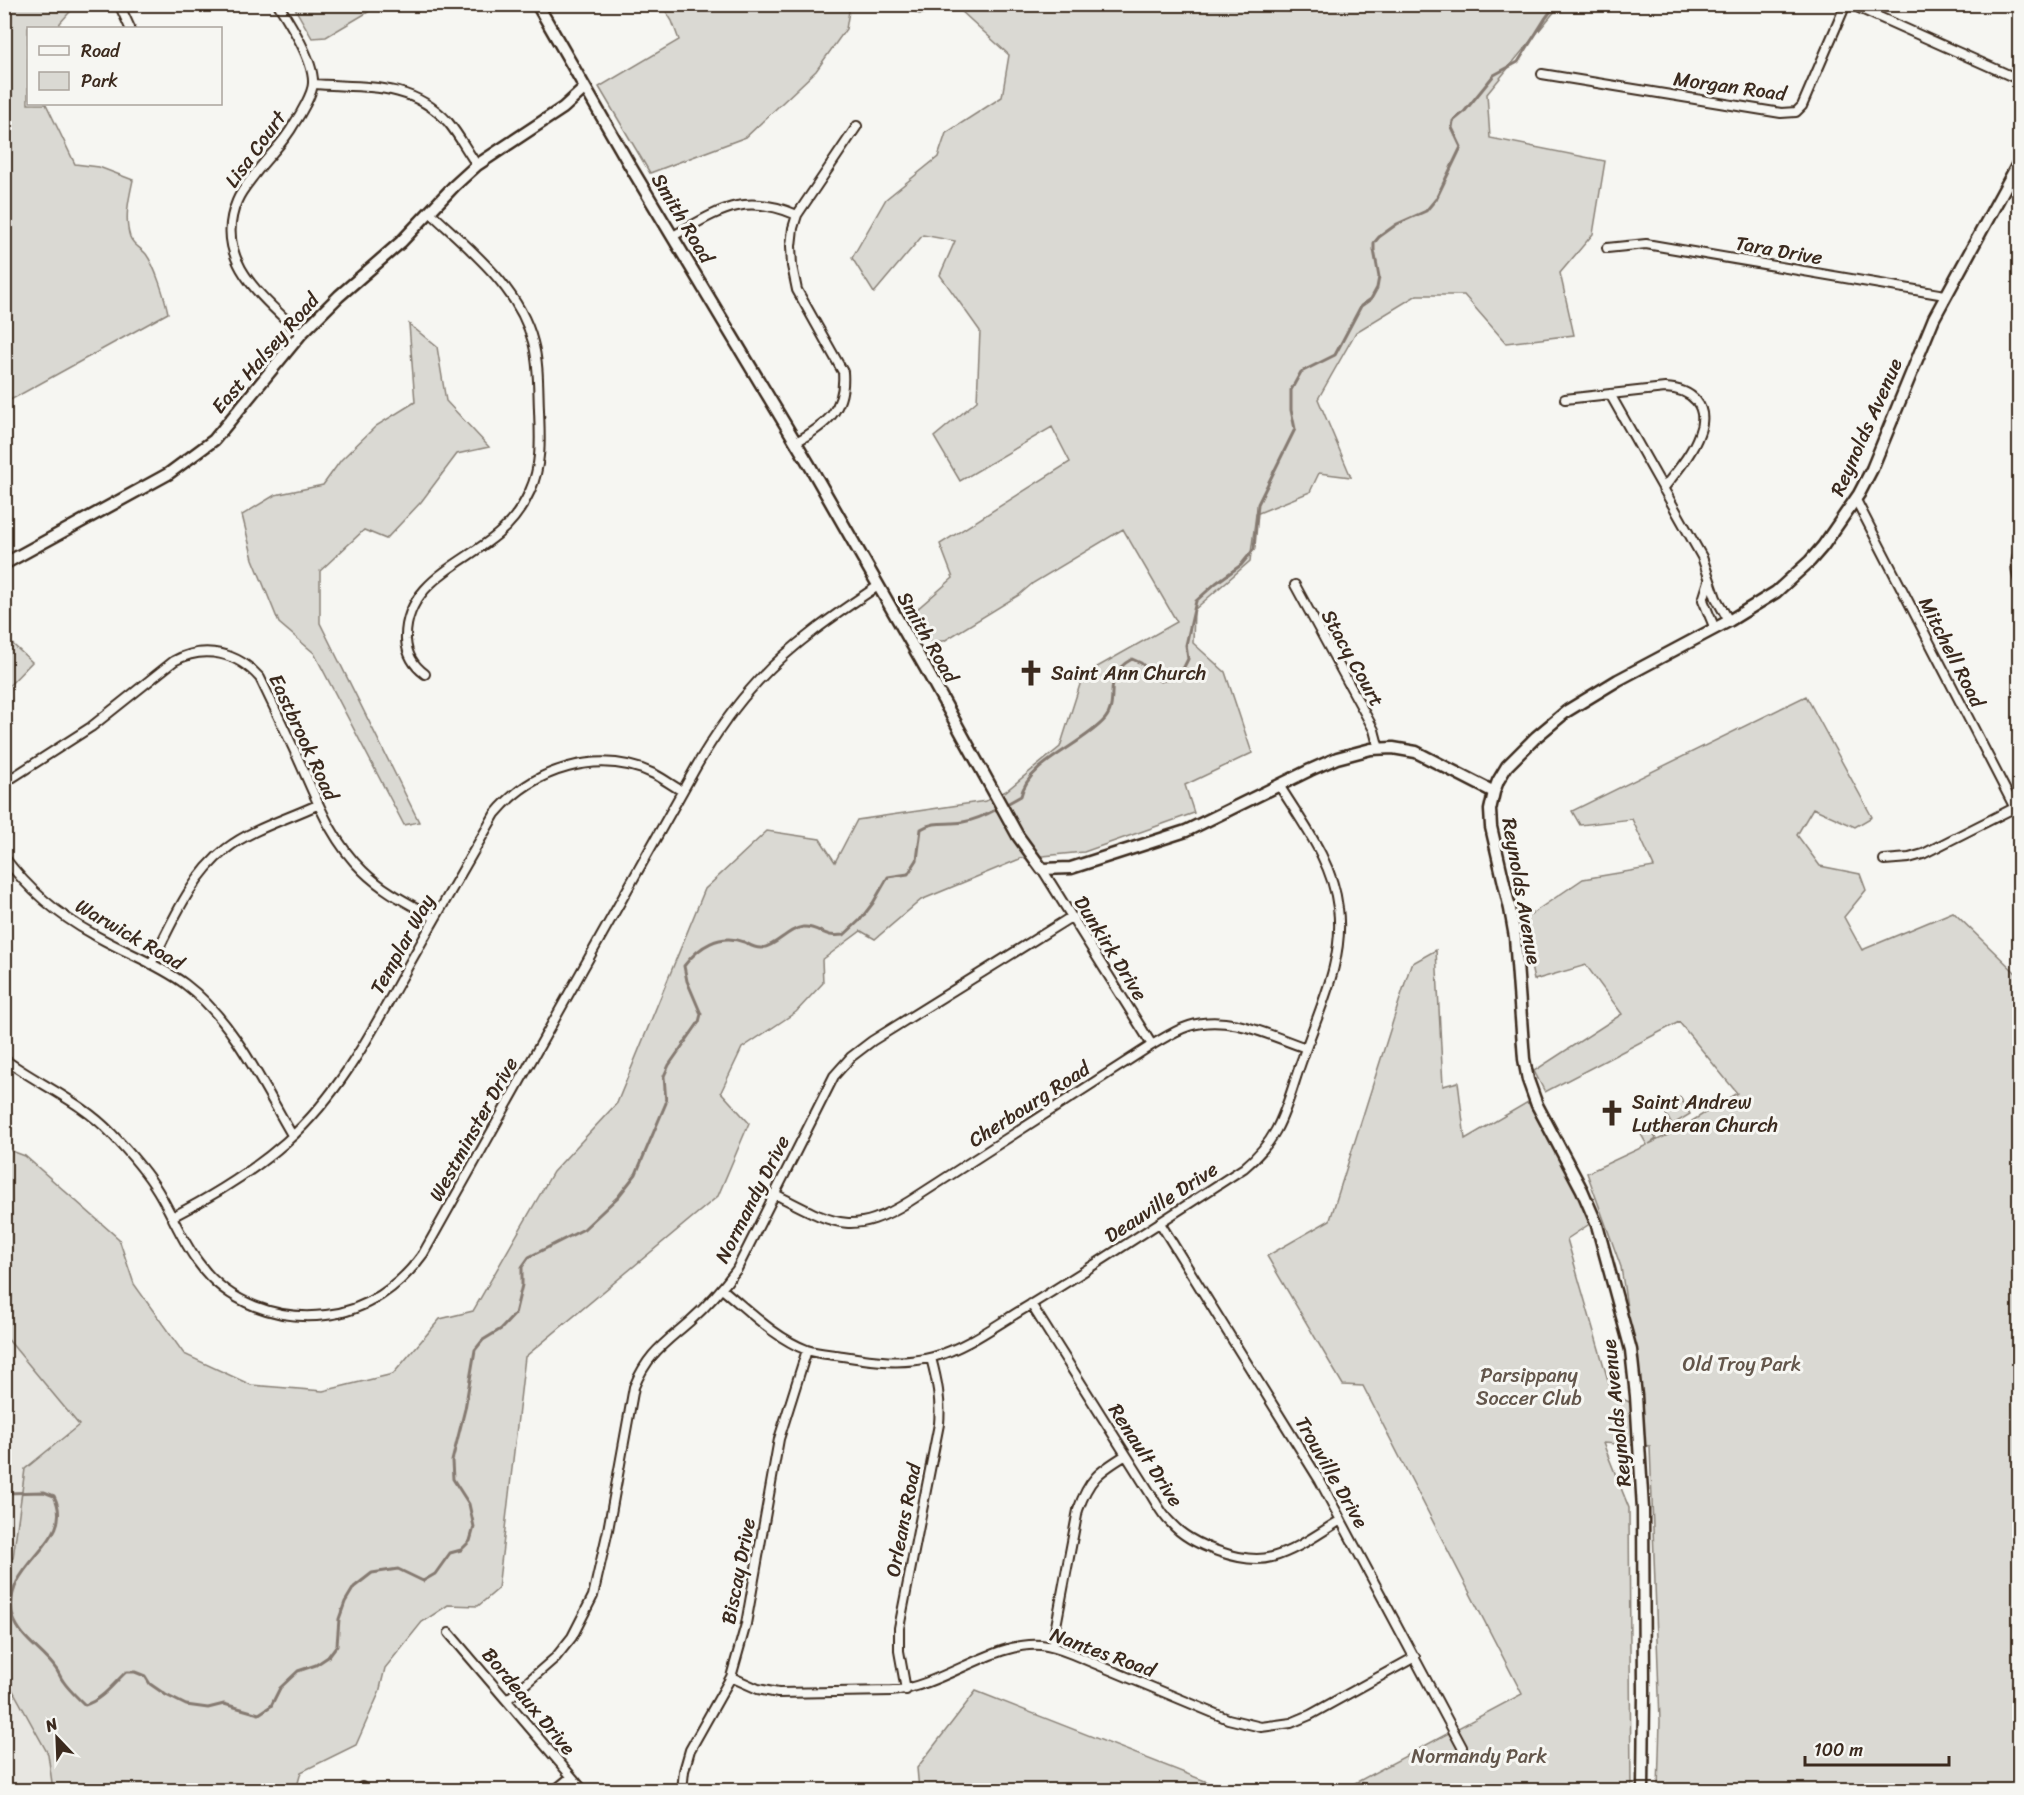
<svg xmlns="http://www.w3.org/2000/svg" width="2024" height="1795" font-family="Sriracha,sans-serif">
	<rect width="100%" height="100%" fill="#f6f6f2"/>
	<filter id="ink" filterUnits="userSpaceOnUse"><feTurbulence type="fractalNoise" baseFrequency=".0167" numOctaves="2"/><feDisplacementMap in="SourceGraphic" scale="12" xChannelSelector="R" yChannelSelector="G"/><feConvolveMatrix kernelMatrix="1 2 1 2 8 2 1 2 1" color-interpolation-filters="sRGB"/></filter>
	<g filter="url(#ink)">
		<path fill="#e8e7e2" d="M4 1336 79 1425 25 1469 13 1559 5 1561Z
			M4 1676 48 1754 53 1790H5Z"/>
		<path fill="#dad9d3" stroke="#8a8278" stroke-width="1.5" d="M12 5H76L60 23 59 28H28V104H46L75 164 99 167 133 180C129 198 124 219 130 237 133 245 141 248 146 254 155 266 165 298 168 313L5 403 4 15Z
			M293 5H380L326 37 312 38Z
			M662 5H850L846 29 816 71 746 137 650 173 599 87 679 40 672 21Z
			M904 5H1560L1487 94 1490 138 1605 161 1593 234 1560 273 1574 335 1506 343 1464 295H1417L1356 332 1318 399 1351 477 1319 473 1310 492 1256 514 1250 561 1194 610 1193 643 1225 672 1252 753 1185 785 1194 813 1084 852 1022 858 921 900 875 939 861 931 822 960 823 983 796 1012 742 1048 721 1092 749 1123 718 1196 525 1357 498 1589 478 1606 448 1605 422 1622 385 1668 379 1693 356 1745 301 1772 296 1790H53L48 1754 5 1676V1561L13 1558 25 1469 79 1425 5 1336 4 1148 25 1156 119 1239 134 1284 184 1354 251 1385 323 1391 393 1374 440 1319 473 1311 553 1172 617 1103 705 889 767 831 820 839 835 862 857 820 986 801 1006 791 1060 747 1083 675 1177 622 1123 529 1033 583 1019 595 944 641H923L908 617 953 578 940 544 1070 462 1052 427 960 481 934 437 977 401 980 331 940 275 955 241 923 235 874 293 852 258 886 199 938 157 946 133 1002 97 1009 55 960 10 919 14Z
			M409 324 437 347 446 401 489 447 457 454 421 502 386 539 364 530 320 571V623L419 822 404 825 314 653 279 623 253 559 242 515 275 495 323 485 341 460 376 426 415 402Z
			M5 637 32 662 5 690 4 637Z
			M1806 696 1872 817 1855 827 1813 808 1797 835 1820 866 1860 874 1866 890 1844 917 1862 950 1953 912 2019 976V1790H1658L1660 1721 1650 1446 1603 1443 1629 1508 1631 1790H1342L1522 1694 1363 1386 1343 1385 1267 1256 1330 1220 1411 964 1436 950 1443 1086 1458 1082 1465 1139 1528 1102 1580 1196 1591 1223 1567 1239 1612 1394 1638 1406 1643 1416 1621 1267 1587 1173 1647 1145 1638 1129 1648 1124 1656 1139 1649 1144 1676 1131 1737 1093 1679 1022 1545 1092 1534 1071 1622 1014 1586 965 1534 980 1521 921 1583 879 1654 867 1632 819 1580 825 1572 811Z
			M1680 1097 1690 1114 1672 1125 1662 1107Z
			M976 1691 1228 1790H919L917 1768Z"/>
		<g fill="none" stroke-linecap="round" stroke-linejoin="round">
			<path stroke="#857a71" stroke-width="3" d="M1005 805 1021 796C1028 762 1083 745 1105 719 1121 700 1099 677 1132 659L1141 663 1160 681 1171 679 1182 671 1188 659 1186 645 1196 601 1216 583 1241 565 1254 549 1258 504 1295 429 1291 410V390L1301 372 1335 355 1361 306 1371 299 1377 288 1379 277 1374 250V243L1379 237 1397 224 1426 211 1436 199 1461 147 1452 128 1453 121 1464 112 1494 75 1518 62 1545 19 1556 4
				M4 1493 44 1492 54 1496C78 1544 0 1562 13 1617 21 1640 44 1651 56 1669 59 1673 60 1677 63 1681 69 1690 77 1697 85 1705 102 1700 113 1684 126 1672H135L145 1676 150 1684 166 1695 186 1705 208 1708 224 1704 259 1714 271 1706 280 1688 298 1671 316 1665 328 1657 337 1645 339 1619 345 1602 354 1587 372 1573 398 1569 423 1581 435 1574 450 1553 461 1550 470 1541 474 1527 469 1504 453 1479 452 1461 465 1409 475 1350 483 1340 501 1329 515 1314 522 1285V1267L529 1257 584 1229 618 1197 636 1174 666 1103 664 1076 669 1065 699 1022 701 1014 687 981 684 966C699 946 720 933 744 942 750 945 755 949 762 948 777 946 787 929 803 927 813 926 820 932 830 935 834 936 840 935 844 935L860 920 873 903 888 877 908 874 917 860 921 829C935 820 948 825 963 822 975 820 988 814 999 808"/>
			<g stroke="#3b2a1e" stroke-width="12">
				<path id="minor" d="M119 4 130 28
					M278 4C290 23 314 61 313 83 313 93 300 115 294 124 284 143 267 157 255 174 249 182 241 191 237 201 212 260 264 298 301 334
					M1850 4 2020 80
					M1542 74 1781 113 1796 112 1802 106 1846 4
					M313 84C365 88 410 81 448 122 459 135 467 151 477 165
					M673 236C720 210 743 192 797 215
					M1607 248 1646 244 1945 295
					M1610 394 1702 557 1716 598 1729 621
					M1565 399 1665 388C1692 389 1710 406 1699 434 1692 454 1676 472 1663 489
					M796 442C826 425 846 410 843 372L797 290 792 266 791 246 793 228 797 215 857 126
					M1856 500 2020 818
					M2020 548C2015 560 2015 571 2020 583
					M1709 581 1703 600 1715 629
					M1295 585 1374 730 1379 749
					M425 674C413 665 407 655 406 640 404 583 463 564 498 534 511 523 523 507 530 491 542 465 540 438 539 410 538 388 539 364 533 342 519 287 469 249 430 212
					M4 783 91 727 174 661C205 644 238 653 260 678 274 707 288 736 301 765 318 803 332 841 363 871 383 891 410 904 435 918
					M4 857C28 889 58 915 93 934 123 952 157 963 185 984 234 1021 262 1084 292 1135
					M1884 860 1909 858 1923 854 2014 808
					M1042 869 1152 1045
					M151 964C171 925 190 877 226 849 252 829 287 819 317 805
					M4 1059C40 1085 82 1102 112 1134 129 1152 146 1171 158 1191 172 1214 182 1241 198 1262 227 1303 278 1321 326 1315 366 1311 400 1286 423 1254L696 767C714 736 734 707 758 681 793 643 836 614 878 586
					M775 1194C832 1223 851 1238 910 1201L1152 1045C1164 1038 1176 1030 1189 1026 1228 1013 1270 1036 1306 1048
					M172 1217C213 1196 252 1172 286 1142 340 1094 373 1030 407 968 436 916 466 865 495 814 533 768 599 748 654 774 664 779 673 786 682 791
					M1160 1223 1320 1481 1462 1747
					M722 1289C748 1310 775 1338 807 1350 819 1354 831 1354 843 1356 874 1361 902 1365 933 1357 966 1348 996 1325 1025 1308 1099 1263 1171 1215 1244 1168 1257 1157 1268 1145 1276 1130 1288 1108 1294 1081 1303 1057 1319 1009 1345 960 1338 908 1333 862 1303 824 1279 785
					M1031 1304 1150 1493C1156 1503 1162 1515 1171 1523 1190 1545 1244 1565 1272 1557 1297 1550 1319 1533 1341 1520
					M449 1633 583 1790
					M1052 1647 1078 1510C1089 1479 1098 1472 1126 1455
					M731 1677 758 1689 778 1693 892 1691C943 1686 994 1641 1041 1645 1052 1646 1062 1650 1072 1654L1228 1719 1261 1727 1291 1723 1310 1715 1415 1657
					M906 1690 899 1651V1628L939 1424C941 1400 937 1380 931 1358
					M507 1700 556 1657 572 1637 593 1596 608 1530 634 1387C648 1353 664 1344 690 1321 708 1305 723 1288 737 1269L834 1076 851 1057 872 1041 1071 917
					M362 1787 363 1790
					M555 1790 571 1777
					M682 1790 684 1771 690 1750 731 1677 746 1624 779 1439 807 1350"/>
			</g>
			<g stroke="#3b2a1e" stroke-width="15">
				<path id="tertiary" d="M537 4 629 164 810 466 926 669 1018 836 1042 869 1071 868 1186 831 1310 770 1337 758 1371 749 1393 748 1416 752 1494 792
					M4 564 168 474 214 440 301 334 339 296 401 242 454 186 477 165 563 108 585 88
					M1643 1790 1644 1692 1643 1509 1636 1396 1631 1350 1597 1225 1582 1190 1537 1105 1528 1080 1524 1059 1515 937 1510 909 1491 827 1490 810 1494 792 1498 781 1507 766 1536 737 1567 711 1618 680 1729 621 1776 592 1810 561 1823 546 1859 494 1872 469 1934 318 2020 160"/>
			</g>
			<use href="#minor" stroke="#f6f6f2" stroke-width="8"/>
			<use href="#tertiary" stroke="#f6f6f2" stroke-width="10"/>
		</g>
	</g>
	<defs>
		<g id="church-bare" transform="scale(2.07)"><path d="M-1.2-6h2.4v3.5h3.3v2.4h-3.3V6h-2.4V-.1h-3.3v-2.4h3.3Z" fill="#3b2a1e" stroke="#f6f6f2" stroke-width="2.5" paint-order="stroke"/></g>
	</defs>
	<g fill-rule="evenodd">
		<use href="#church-bare" x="1031" y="673"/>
		<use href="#church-bare" x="1612" y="1113"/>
	</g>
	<g text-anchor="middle" stroke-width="6" stroke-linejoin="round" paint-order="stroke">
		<g font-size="20" fill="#3b2a1e" stroke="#f6f6f2">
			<text transform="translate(1730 86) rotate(8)" y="7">Morgan Road</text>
			<text transform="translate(255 149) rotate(-54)" y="7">Lisa Court</text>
			<text transform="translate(683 218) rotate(59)" y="7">Smith Road</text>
			<text transform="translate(1779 250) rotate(10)" y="7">Tara Drive</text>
			<text transform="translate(265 353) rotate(-49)" y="7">East Halsey Road</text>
			<text transform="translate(1866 427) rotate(-66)" y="7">Reynolds Avenue</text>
			<text transform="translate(928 637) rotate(60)" y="7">Smith Road</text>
			<text transform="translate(1952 652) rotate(63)" y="7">Mitchell Road</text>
			<text transform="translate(1353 658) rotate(61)" y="7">Stacy Court</text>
			<text transform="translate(304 737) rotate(65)" y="7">Eastbrook Road</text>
			<text transform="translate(1522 891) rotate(80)" y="7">Reynolds Avenue</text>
			<text transform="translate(130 934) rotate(30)" y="7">Warwick Road</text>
			<text transform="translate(402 944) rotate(-61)" y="7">Templar Way</text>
			<text transform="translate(1111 948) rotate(58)" y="7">Dunkirk Drive</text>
			<text transform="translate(1029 1104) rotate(-33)" y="7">Cherbourg Road</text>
			<text transform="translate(473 1129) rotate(-61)" y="7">Westminster Drive</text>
			<text transform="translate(752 1199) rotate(-63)" y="7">Normandy Drive</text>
			<text transform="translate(1161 1202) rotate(-33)" y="7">Deauville Drive</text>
			<text transform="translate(1616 1413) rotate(-96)" y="7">Reynolds Avenue</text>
			<text transform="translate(1146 1455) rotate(57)" y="7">Renault Drive</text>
			<text transform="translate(1332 1472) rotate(60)" y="7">Trouville Drive</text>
			<text transform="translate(903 1520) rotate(-79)" y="7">Orleans Road</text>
			<text transform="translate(738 1571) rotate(-79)" y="7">Biscay Drive</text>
			<text transform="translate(1103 1652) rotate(20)" y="7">Nantes Road</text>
			<text transform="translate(529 1701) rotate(50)" y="7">Bordeaux Drive</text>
		</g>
		<g font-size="20" fill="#3b2a1e" stroke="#f6f6f2" text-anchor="start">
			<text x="1051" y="680">Saint Ann Church</text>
			<text x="1632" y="1109">Saint Andrew<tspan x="1632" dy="23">Lutheran Church</tspan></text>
		</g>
		<g font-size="20" fill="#63564b" stroke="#f6f6f2">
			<text x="1742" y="1371">Old Troy Park</text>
			<text x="1529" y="1382">Parsippany<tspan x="1529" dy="23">Soccer Club</tspan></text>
			<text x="1479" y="1763">Normandy Park</text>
		</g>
	</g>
	<rect width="2024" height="1795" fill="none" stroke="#f6f6f2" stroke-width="24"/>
	<rect x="12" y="12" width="2000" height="1771" fill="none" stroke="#3b2a1e" stroke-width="2" filter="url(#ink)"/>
	<rect x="27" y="27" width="195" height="78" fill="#f6f6f2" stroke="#aba49d" stroke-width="1.5"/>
	<rect x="39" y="46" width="30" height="9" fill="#f6f6f2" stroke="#aba49d" stroke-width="1.5"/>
	<text x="81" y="57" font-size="18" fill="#3b2a1e">Road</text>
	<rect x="39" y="72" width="30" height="18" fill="#dad9d3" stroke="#aba49d" stroke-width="1.5"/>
	<text x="81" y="87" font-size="18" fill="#3b2a1e">Park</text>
	<g transform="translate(57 1738) rotate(337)" stroke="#f6f6f2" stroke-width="4.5" paint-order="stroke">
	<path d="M0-4.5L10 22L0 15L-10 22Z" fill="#3b2a1e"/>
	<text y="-9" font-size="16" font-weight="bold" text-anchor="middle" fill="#3b2a1e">N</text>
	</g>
	<path d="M1805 1756v9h144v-9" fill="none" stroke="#3b2a1e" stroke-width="3"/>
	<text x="1814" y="1756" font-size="18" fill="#3b2a1e" stroke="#f6f6f2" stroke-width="4.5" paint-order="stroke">100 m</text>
</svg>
